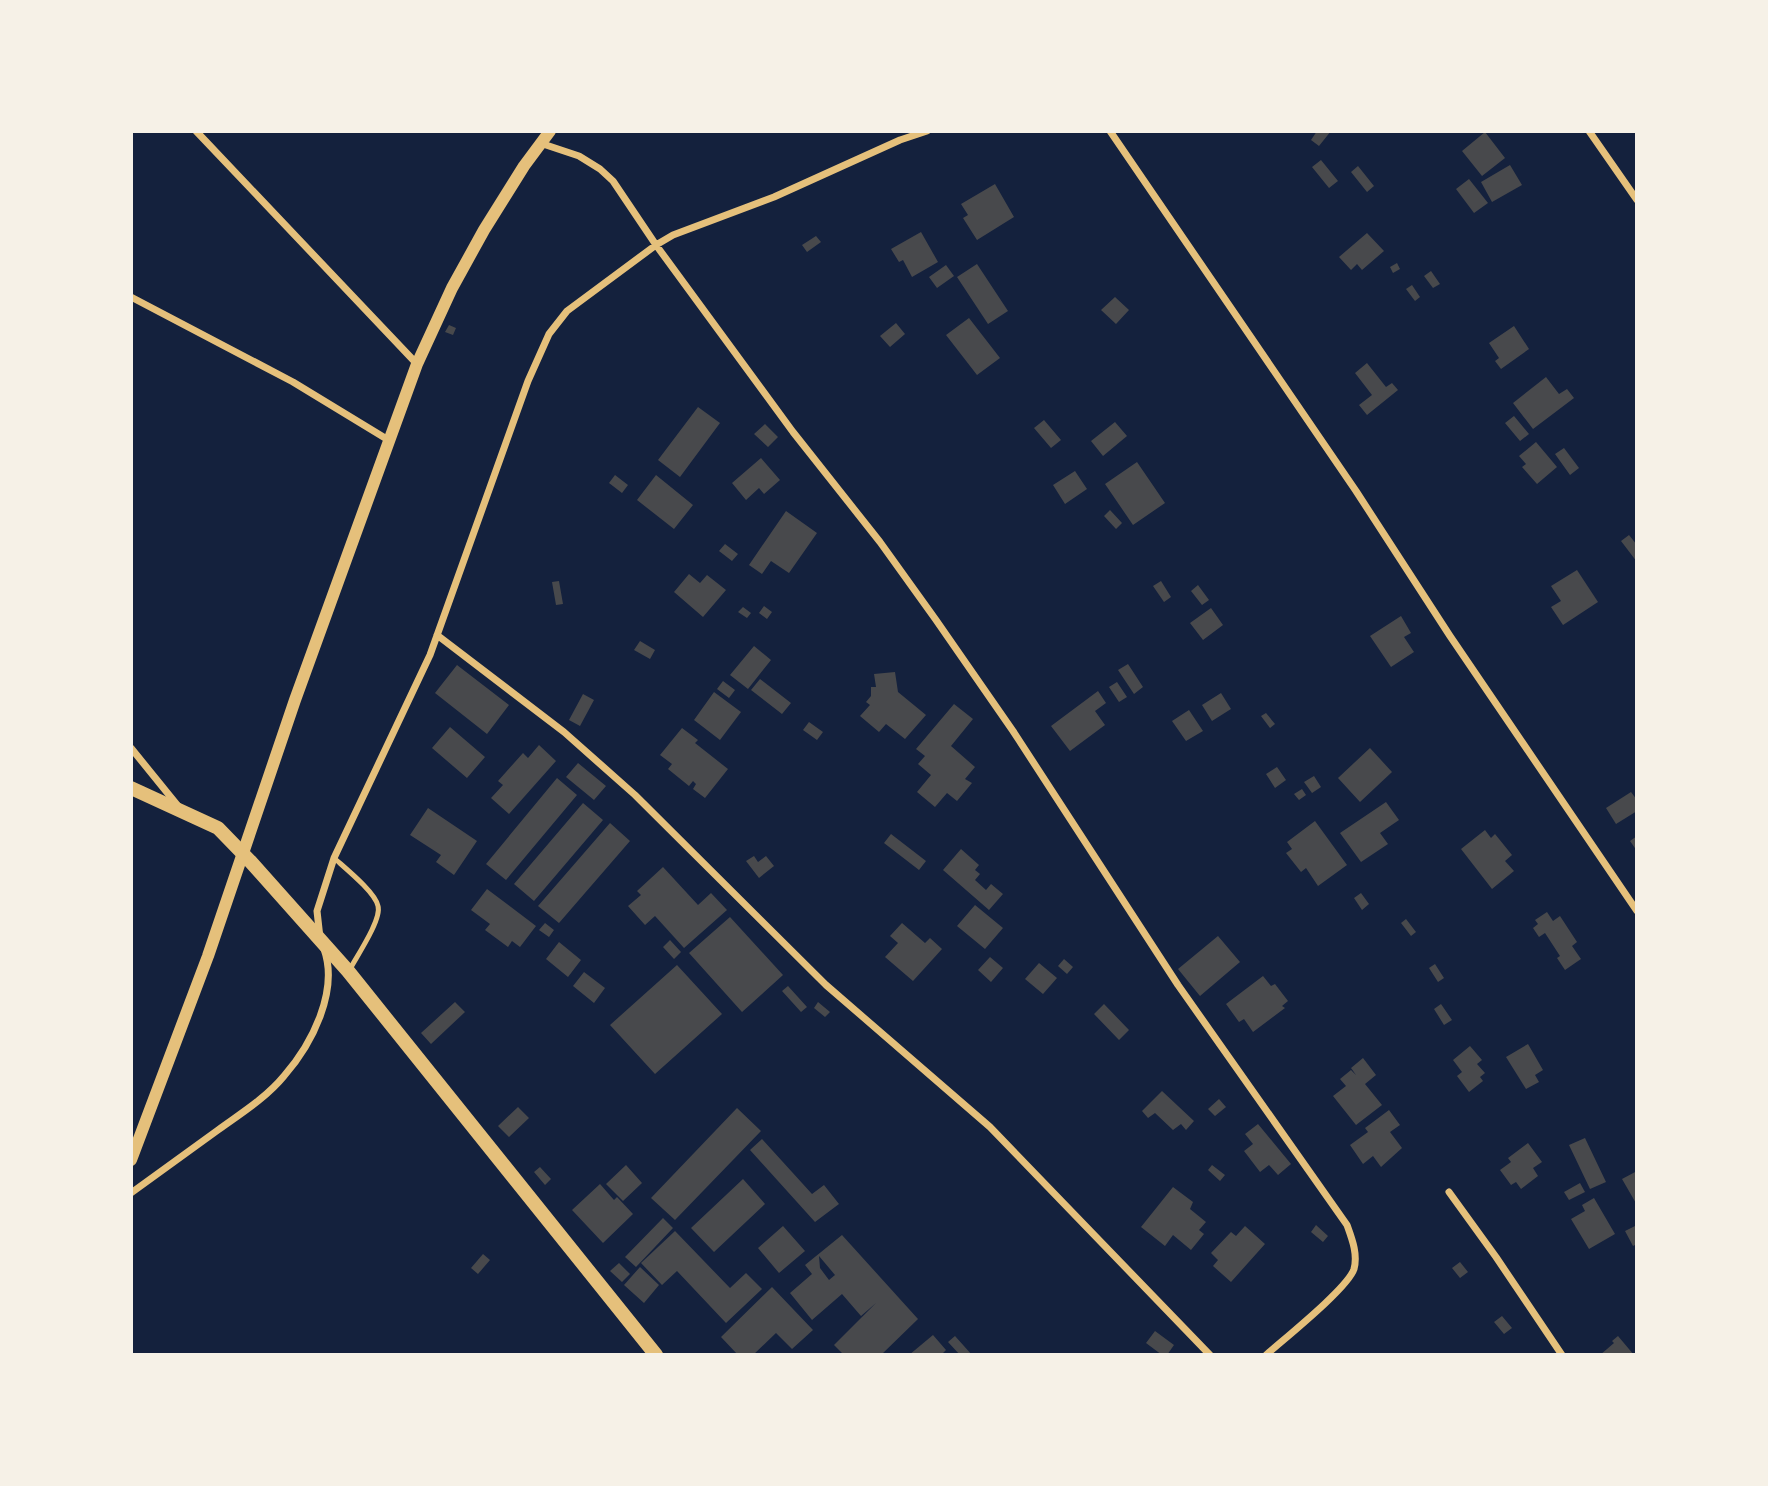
<svg xmlns="http://www.w3.org/2000/svg" width="1768" height="1486" font-family="'Crimson Pro',serif">
	<rect width="100%" height="100%" fill="#14213d"/>
	<path fill="#48494c" fill-rule="evenodd" d="M1317 131H1331L1319 146 1311 140Z
		M1485 132 1505 158 1482 176 1462 151Z
		M1321 160 1338 181 1329 188 1312 167Z
		M1510 165 1522 185 1492 202 1481 182Z
		M1358 166 1374 186 1367 192 1351 172Z
		M1469 179 1488 203 1474 213 1456 189Z
		M995 184 1014 217 977 240 963 218 968 215 961 204Z
		M921 232 938 262 912 277 903 260 899 262 891 249Z
		M1367 233 1384 251 1362 270 1357 264 1351 270 1339 257Z
		M816 236 821 242 807 252 802 245Z
		M1397 263 1400 269 1393 273 1390 267Z
		M977 264 1008 311 988 324 957 277Z
		M946 265 954 276 937 288 929 277Z
		M1431 271 1440 284 1433 288 1424 276Z
		M1412 285 1420 297 1415 301 1406 289Z
		M1115 297 1129 310 1116 324 1101 310Z
		M969 318 1000 358 977 375 946 335Z
		M896 323 905 334 890 347 880 336Z
		M449 325 456 328 453 335 445 332Z
		M1514 326 1529 349 1501 369 1495 361 1499 358 1489 343Z
		M1367 363 1386 387 1392 383 1398 390 1367 415 1359 405 1372 395 1355 373Z
		M1546 377 1559 394 1567 389 1574 398 1533 429 1513 403Z
		M698 407 720 423 680 477 658 460Z
		M1514 416 1529 434 1520 441 1505 423Z
		M1044 420 1061 440 1051 448 1034 428Z
		M1115 422 1127 436 1103 456 1091 441Z
		M765 424 778 437 768 447 754 434Z
		M1536 442 1557 467 1537 484 1522 467 1526 464 1519 456Z
		M1564 448 1579 468 1570 475 1555 454Z
		M761 458 780 480 764 494 759 488 746 500 732 483Z
		M1137 462 1165 503 1133 525 1105 484Z
		M1075 471 1087 489 1065 504 1053 485Z
		M615 475 628 485 622 493 609 483Z
		M656 475 693 505 674 529 637 500Z
		M1110 510 1122 523 1116 529 1104 516Z
		M786 511 817 533 789 573 771 561 762 574 749 565Z
		M1629 535 1637 545V562L1621 541Z
		M725 544 738 554 732 561 719 551Z
		M1577 570 1598 602 1563 625 1551 607 1561 601 1551 586Z
		M689 574 700 583 707 575 726 590 703 617 674 592Z
		M559 581 563 604 556 605 552 582Z
		M1161 581 1171 597 1164 602 1153 586Z
		M1198 585 1209 600 1202 605 1191 591Z
		M764 606 772 612 767 619 759 613Z
		M743 607 751 613 747 618 738 612Z
		M1211 608 1223 625 1203 640 1190 623Z
		M1401 616 1411 633 1404 637 1414 652 1391 667 1370 636Z
		M640 641 655 650 650 659 634 650Z
		M754 646 771 660 748 689 730 675Z
		M1128 664 1143 687 1134 694 1118 670Z
		M457 665 509 705 487 734 435 693Z
		M895 672 898 692 926 715 905 739 886 724 879 732 860 716 870 705 866 702 871 696V687H876L874 674Z
		M760 679 791 703 782 714 751 690Z
		M723 681 735 690 729 698 717 689Z
		M1117 682 1127 697 1119 702 1109 687Z
		M1098 691 1106 703 1095 711 1105 725 1070 751 1051 726Z
		M714 692 741 712 720 740 694 720Z
		M1221 693 1231 709 1212 721 1202 705Z
		M583 694 594 700 580 726 569 720Z
		M954 704 973 719 951 746 975 767 965 779 972 783 957 801 947 793 935 807 917 792 931 775 918 764 925 756 916 749Z
		M1189 710 1203 731 1186 741 1172 721Z
		M1266 713 1275 724 1270 728 1261 716Z
		M809 722 823 732 817 740 803 730Z
		M450 727 485 757 467 778 432 748Z
		M682 728 698 740 695 743 728 769 705 798 693 789 696 784 693 781 689 786 668 769 672 764 660 755Z
		M539 745 556 761 509 814 491 798 503 785 498 781 523 753 528 758Z
		M1370 748 1392 772 1360 802 1338 778Z
		M578 763 606 786 594 800 566 777Z
		M1277 767 1286 780 1275 788 1266 774Z
		M1314 776 1321 787 1312 793 1304 782Z
		M557 778 577 795 506 880 486 864Z
		M1302 789 1306 795 1299 800 1294 794Z
		M1631 792 1637 800V811L1616 824 1606 808Z
		M1386 802 1399 820 1380 833 1388 844 1361 862 1340 833Z
		M583 803 603 820 534 901 514 884Z
		M428 808 477 841 454 875 436 862 441 855 410 835Z
		M1315 821 1347 865 1318 886 1306 868 1301 872 1286 853 1292 849 1287 842Z
		M610 823 630 841 559 923 538 906Z
		M1485 830 1491 838 1495 834 1512 855 1505 861 1514 871 1492 889 1461 849Z
		M891 834 926 861 919 870 884 843Z
		M1637 836V851L1630 841Z
		M961 849 979 865 975 870 980 874 975 880 986 890 991 884 1003 894 989 910 943 870Z
		M754 856 758 862 766 856 774 866 759 878 746 861Z
		M663 867 698 905 711 893 727 910 684 948 655 916 645 925 628 906 641 895 637 891Z
		M487 889 536 926 520 947 512 941 508 947 485 930 490 924 471 910Z
		M1361 893 1369 904 1362 910 1354 898Z
		M975 905 1003 928 985 949 957 926Z
		M1547 912 1553 921 1560 916 1577 942 1572 946 1581 959 1565 970 1557 958 1560 956 1545 933 1539 937 1533 928 1538 924 1535 920Z
		M730 917 783 975 742 1012 689 953Z
		M1406 919 1416 932 1411 936 1401 923Z
		M545 923 554 930 549 937 539 930Z
		M902 923 925 943 930 938 942 949 913 981 885 957 898 943 890 936Z
		M1218 936 1240 962 1200 996 1178 969Z
		M670 940 681 952 674 959 663 947Z
		M559 942 581 960 568 977 546 959Z
		M990 957 1003 968 991 982 978 970Z
		M1064 959 1073 967 1067 974 1058 966Z
		M1039 963 1057 978 1043 994 1025 979Z
		M1435 964 1444 978 1438 982 1429 968Z
		M677 965 722 1014 655 1074 610 1025Z
		M584 972 605 988 594 1003 573 986Z
		M1263 976 1271 986 1275 984 1288 1001 1282 1006 1285 1008 1253 1032 1244 1019 1239 1022 1226 1004Z
		M788 986 807 1007 801 1012 782 991Z
		M455 1002 465 1012 431 1044 421 1033Z
		M818 1002 830 1012 825 1017 814 1008Z
		M1104 1004 1129 1030 1119 1040 1094 1014Z
		M1441 1004 1452 1020 1444 1025 1434 1009Z
		M1528 1044 1543 1070 1535 1075 1539 1082 1526 1089 1506 1057Z
		M1470 1046 1482 1060 1477 1064 1485 1073 1480 1077 1483 1081 1469 1092 1457 1076 1462 1072 1453 1060Z
		M1363 1058 1376 1075 1365 1084 1382 1105 1356 1125 1333 1096 1346 1086 1340 1079 1351 1070 1356 1075 1351 1068Z
		M1162 1091 1194 1121 1186 1130 1181 1124 1173 1130 1155 1113 1148 1118 1142 1111Z
		M1219 1099 1226 1107 1215 1116 1208 1109Z
		M518 1107 529 1118 509 1137 498 1126Z
		M737 1108 761 1131 675 1220 651 1198Z
		M1389 1110 1400 1125 1390 1132 1402 1148 1381 1167 1373 1156 1363 1164 1350 1145 1368 1132 1365 1128Z
		M1258 1124 1291 1164 1278 1175 1269 1165 1260 1172 1244 1151 1253 1144 1245 1134Z
		M1585 1138 1606 1182 1590 1189 1569 1145Z
		M762 1139 812 1194 824 1185 839 1204 815 1222 750 1150Z
		M1528 1143 1542 1162 1533 1168 1538 1176 1521 1189 1516 1182 1511 1185 1500 1170 1511 1162 1508 1158Z
		M626 1165 642 1183 623 1201 606 1184Z
		M1212 1165 1225 1175 1220 1181 1208 1170Z
		M540 1167 551 1179 545 1185 534 1172Z
		M1637 1171V1205L1622 1179Z
		M743 1179 765 1204 714 1252 691 1228Z
		M1580 1183 1585 1192 1569 1200 1564 1192Z
		M600 1184 614 1200 617 1197 633 1214 603 1243 572 1210Z
		M1173 1187 1193 1202 1190 1209 1206 1222 1199 1230 1204 1234 1191 1250 1173 1235 1165 1246 1141 1227Z
		M1594 1198 1615 1234 1589 1249 1571 1219 1585 1211 1582 1205Z
		M663 1218 673 1228 636 1267 625 1257Z
		M1316 1225 1328 1236 1323 1242 1311 1232Z
		M1637 1225V1244L1633 1246 1625 1231Z
		M783 1226 805 1251 779 1273 758 1248Z
		M1245 1226 1265 1244 1231 1282 1213 1266 1218 1260 1211 1253 1231 1232 1236 1236Z
		M675 1231 730 1288 746 1273 762 1289 726 1323 677 1271 662 1285 641 1263Z
		M842 1235 918 1319 881 1355H844L834 1345 876 1303 861 1316 842 1294 812 1320 790 1293 812 1274 805 1265ZM819 1256 835 1275 829 1280 820 1268Z
		M483 1254 490 1260 478 1274 471 1268Z
		M1460 1262 1468 1272 1460 1278 1452 1268Z
		M619 1263 630 1274 622 1282 610 1271Z
		M640 1267 659 1285 644 1303 624 1285Z
		M772 1287 813 1330 792 1349 776 1333 753 1355H738L721 1337Z
		M1502 1316 1512 1328 1504 1334 1494 1322Z
		M1155 1331 1174 1345 1167 1355H1162L1146 1343Z
		M933 1335 946 1350 941 1355H909Z
		M955 1336 972 1355H960L948 1342Z
		M1618 1336 1634 1355H1600L1614 1343 1612 1341Z"/>
	<g fill="none" stroke-linecap="round" stroke-linejoin="round">
		<path stroke="#e5c07b" stroke-width="5" d="M334 858C345 868 375 892 378 906 382 919 357 956 350 969"/>
		<path stroke="#e5c07b" stroke-width="7" d="M196 131 417 364
			M1110 131 1356 491 1450 636 1637 911
			M1589 131 1637 200
			M540 143 579 156 600 169 613 181 656 245 793 432 880 542 936 620 1013 731 1178 985 1347 1225C1352 1239 1358 1254 1354 1269 1348 1288 1284 1339 1266 1355
			M131 297 293 382 390 441
			M437 635 564 732 635 795 826 985 990 1127 1210 1355
			M131 748 178 806
			M320 938 317 911 334 858 430 655 528 381 549 334 567 311 656 245 673 235 774 197 900 140 927 131
			M1449 1192 1496 1257 1562 1355
			M131 1193C160 1172 189 1151 218 1130 240 1114 266 1098 284 1076 312 1044 339 991 324 949"/>
		<path stroke="#e5c07b" stroke-width="12" d="M131 1160 208 956 295 700 417 364 452 288 484 230 524 166 550 131"/>
		<path stroke="#e5c07b" stroke-width="14" d="M131 788 218 828 250 861 348 971 656 1355"/>
	</g>
	<rect width="1768" height="1486" fill="none" stroke="#f6f1e7" stroke-width="266"/>
</svg>
